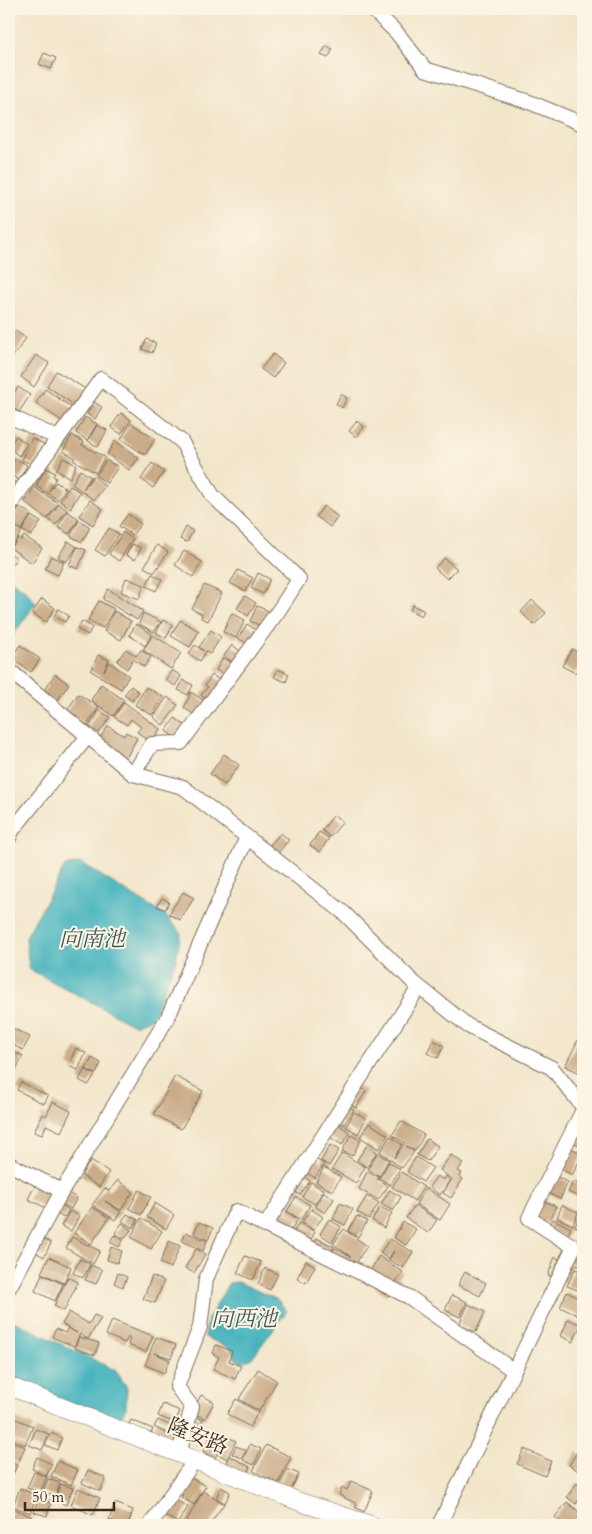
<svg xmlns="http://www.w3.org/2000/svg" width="592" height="1534" font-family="Cardo,'Noto Serif SC',serif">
	<rect width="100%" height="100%" fill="#fcf5e5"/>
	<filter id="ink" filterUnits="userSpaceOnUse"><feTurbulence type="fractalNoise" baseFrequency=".02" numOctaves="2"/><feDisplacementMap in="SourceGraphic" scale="10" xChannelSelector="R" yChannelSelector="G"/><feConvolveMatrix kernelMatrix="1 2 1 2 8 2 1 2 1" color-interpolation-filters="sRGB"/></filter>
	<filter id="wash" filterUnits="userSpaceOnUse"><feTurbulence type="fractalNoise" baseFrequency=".0096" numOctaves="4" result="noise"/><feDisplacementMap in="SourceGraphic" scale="20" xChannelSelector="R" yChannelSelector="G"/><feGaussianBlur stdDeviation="1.12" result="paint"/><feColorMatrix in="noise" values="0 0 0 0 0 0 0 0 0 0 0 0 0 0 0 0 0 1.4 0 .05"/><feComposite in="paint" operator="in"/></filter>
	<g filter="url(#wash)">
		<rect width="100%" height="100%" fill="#f2e6ca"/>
		<path fill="#44b3be" stroke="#406e6e" d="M9 579 24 589 36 603 9 641Z
			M81 863 166 916 181 933 176 960 152 1018 134 1025 29 969 26 937 65 866Z
			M238 1282 278 1300 287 1311 251 1359 241 1362 235 1358 232 1349 205 1337 208 1319 229 1283Z
			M9 1319 115 1370 127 1387 126 1408 117 1424 9 1382Z"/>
		<g id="blocks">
			<path fill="#caac88" d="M326 46 333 49 328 58 321 55Z
				M44 53 56 58 51 69 39 64Z
				M14 330 26 338 12 358 9 356V338Z
				M147 339 156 343 152 353 142 349Z
				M273 354 284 363 273 378 261 369Z
				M36 355 49 363 34 387 21 377Z
				M56 371 89 391 77 407 47 386Z
				M18 387 30 395 19 412 9 405V401Z
				M45 389 75 410 66 424 36 403Z
				M341 394 347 398 342 408 336 404Z
				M94 402 102 407 95 419 87 414Z
				M121 413 131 420 121 434 111 427Z
				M85 417 97 424 87 440 76 433Z
				M357 421 364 427 356 437 349 431Z
				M131 423 155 439 145 455 121 439Z
				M97 425 107 430 98 447 88 441Z
				M72 435 84 442 82 445 105 457 96 473 73 460 75 458 63 451Z
				M16 436 27 444 19 456 9 448Z
				M32 438 44 444 34 465 22 460Z
				M115 441 139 458 129 470 107 454Z
				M15 458 27 465 19 480 9 474V470Z
				M63 458 76 465 70 478 56 470Z
				M106 460 118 467 107 483 96 476Z
				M152 463 164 472 153 488 141 479Z
				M46 468 55 473 53 476 56 478 48 492 56 482 66 489 58 500 36 486Z
				M80 470 91 477 83 489 93 476 105 486 94 500 72 484Z
				M10 479 22 487 9 500V480Z
				M70 486 80 492 70 509 60 501Z
				M34 487 58 503 47 519 25 502Z
				M90 500 103 509 93 525 79 516Z
				M59 504 67 510 56 525 48 519Z
				M324 506 338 517 330 527 316 516Z
				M19 507 31 514 22 530 10 523Z
				M67 511 79 519 69 534 58 527Z
				M128 514 141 524 132 535 119 526Z
				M31 516 41 522 31 536 22 530Z
				M79 520 90 527 82 542 70 536Z
				M9 523 22 531 12 547 18 538 21 540 24 536 42 548 32 563 9 547Z
				M186 527 193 531 187 542 180 539Z
				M109 528 119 534 105 556 95 550Z
				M123 532 133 539 119 561 109 554Z
				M68 541 77 547 66 562 58 557Z
				M132 544 141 548 135 560 126 555Z
				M157 545 168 552 154 573 144 567Z
				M77 547 86 550 78 569 69 565Z
				M184 551 202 562 193 577 175 565Z
				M9 552 17 558 9 569Z
				M51 556 64 562 58 575 45 569Z
				M444 558 457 569 447 579 435 568Z
				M238 570 253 578 245 591 230 583Z
				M258 573 270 579 263 594 251 588Z
				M152 574 162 579 156 591 146 586Z
				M126 578 144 585 139 599 121 592Z
				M204 585 222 593 208 621 201 618 202 614 192 609Z
				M108 589 143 611 137 620 103 599Z
				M245 596 256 603 248 616 237 608Z
				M42 599 55 608 46 622 32 613Z
				M532 600 546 613 534 625 521 612Z
				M99 601 114 609 103 628 88 620Z
				M413 605 424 611 421 616 410 610Z
				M257 606 271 612 263 627 250 621Z
				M58 609 69 616 65 622 54 616Z
				M114 611 131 621 121 640 104 631Z
				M143 613 161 622 154 632 139 624Z
				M232 613 245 620 236 638 223 632Z
				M163 620 173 625 166 638 156 633Z
				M180 620 199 631 190 647 171 636Z
				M82 621 92 627 88 635 77 629Z
				M136 624 152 634 145 646 129 635Z
				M247 624 262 634 253 647 238 638Z
				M211 630 221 637 210 654 206 651 200 661 189 654 195 645 204 651 199 647Z
				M153 635 181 653 171 669 143 650Z
				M20 645 40 659 31 672 11 658Z
				M232 645 246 655 232 679 216 670 223 658 238 666 224 656Z
				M126 649 136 656 141 650 151 657 144 667 133 659 127 669 117 661Z
				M572 649 583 656V660L575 673 562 666Z
				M98 655 109 660 104 671 109 662 129 676 121 689 91 671Z
				M278 669 289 674 286 682 274 677Z
				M172 670 181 676 175 686 165 680Z
				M55 674 69 684 55 704 41 695Z
				M212 675 226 684 219 695 211 689 218 695 210 703 201 695 208 687 205 685Z
				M183 680 193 685 188 695 178 690Z
				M101 684 124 700 113 716 91 700Z
				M131 686 139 692 132 701 124 695Z
				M146 687 163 697 152 715 135 705Z
				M191 692 212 706 201 719 184 708Z
				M78 694 99 707 87 725 66 712Z
				M167 697 178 705 163 725 153 717Z
				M124 702 160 729 151 742 137 732 141 727 131 719 127 725 114 717Z
				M99 710 110 717 99 733 89 726Z
				M175 718 190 729 181 742 166 731Z
				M108 726 124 736 126 732 137 738 126 758 98 741Z
				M224 754 239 765 225 785 210 774Z
				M334 815 343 822 330 837 322 830Z
				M319 832 329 838 320 852 310 845Z
				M281 833 289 840 278 853 270 845Z
				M183 892 194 898 180 920 169 914Z
				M162 898 169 902 165 910 157 906Z
				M12 1028 30 1037 23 1050 9 1043V1034Z
				M433 1040 444 1046 438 1058 427 1053Z
				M578 1040 583 1043V1067L580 1073 565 1066Z
				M76 1048 86 1053 78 1070 68 1066Z
				M9 1050 23 1056 9 1083Z
				M92 1058 101 1063 96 1074 86 1069Z
				M85 1069 95 1075 88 1085 79 1080Z
				M175 1076 203 1091 181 1129 154 1114Z
				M21 1082 48 1096 44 1104 17 1090Z
				M354 1084 366 1091 356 1108 344 1101Z
				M53 1102 71 1111 61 1132 46 1125 42 1135 34 1132 42 1114 46 1116Z
				M343 1102 354 1110 344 1125 333 1118Z
				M354 1112 366 1118 358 1134 346 1127Z
				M332 1119 350 1133 342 1145 323 1132Z
				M401 1121 424 1135 415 1151 406 1146 414 1152 402 1168 380 1152 390 1136 402 1144 394 1158 405 1143 392 1135Z
				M369 1123 388 1135 379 1149 360 1137Z
				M575 1130 583 1133V1147L570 1141Z
				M351 1135 361 1140 352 1156 342 1151Z
				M427 1139 438 1146 428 1161 417 1155Z
				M330 1145 339 1150 329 1166 321 1161Z
				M367 1145 377 1152 367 1167 357 1160Z
				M569 1147 583 1154 572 1175 559 1168Z
				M342 1153 365 1167 356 1183 332 1169Z
				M377 1153 389 1160 380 1176 368 1169Z
				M309 1155 324 1164 315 1178 300 1168Z
				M451 1155 463 1163 458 1171 462 1173 460 1177 463 1179 451 1198 443 1193 452 1179 440 1170Z
				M416 1157 433 1168 423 1182 407 1172Z
				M91 1160 109 1172 99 1187 81 1175Z
				M389 1162 400 1169 390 1185 379 1178Z
				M324 1167 341 1177 332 1191 316 1182Z
				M296 1171 310 1181 300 1195 286 1185Z
				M367 1172 379 1177 377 1180 378 1179 388 1186 378 1200 359 1189Z
				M402 1172 424 1187 415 1201 392 1187Z
				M553 1175 568 1182 560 1199 544 1191Z
				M437 1176 444 1180 446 1176 450 1180 440 1195 429 1187Z
				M118 1180 133 1192 121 1210 105 1201 121 1212 115 1220 92 1205 105 1188 109 1191Z
				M573 1181 583 1186 579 1197 568 1192Z
				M311 1182 324 1190 315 1204 302 1197Z
				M35 1185 60 1198 54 1212 28 1199Z
				M426 1188 450 1204 440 1220 416 1204Z
				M139 1190 151 1197 141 1215 129 1208Z
				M390 1190 401 1197 393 1211 381 1204Z
				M324 1192 334 1199 325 1213 315 1206Z
				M68 1193 77 1198 71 1209 63 1204Z
				M367 1196 379 1203 369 1219 357 1212Z
				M296 1197 310 1205 301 1220 287 1211Z
				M539 1199 556 1206 548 1223 532 1216Z
				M155 1203 174 1215 166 1229 147 1217Z
				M340 1203 353 1209 345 1225 333 1219Z
				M61 1204 69 1210 64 1218 55 1213Z
				M415 1205 437 1220 428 1233 406 1218Z
				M562 1205 578 1212 573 1225 557 1218Z
				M92 1207 109 1218 91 1244 74 1233Z
				M380 1207 392 1213 384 1228 372 1220Z
				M281 1209 298 1219 288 1234 272 1224Z
				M311 1209 323 1217 313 1230 302 1222Z
				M70 1211 79 1216 71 1231 61 1226Z
				M127 1214 138 1220 133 1228 122 1221Z
				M580 1215 583 1216V1230L575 1226Z
				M357 1216 367 1221 358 1237 348 1231Z
				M141 1218 162 1231 151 1249 131 1237Z
				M329 1219 341 1227 332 1242 320 1234Z
				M553 1219 571 1228 566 1238 548 1229Z
				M199 1222 213 1228 208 1240 194 1233Z
				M403 1222 416 1229 406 1245 394 1238Z
				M122 1223 131 1230 124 1239 115 1233Z
				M299 1223 315 1232 307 1247 290 1238Z
				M344 1229 367 1246 357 1261 361 1264 356 1271 327 1260 335 1248 351 1257 333 1244Z
				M186 1232 207 1241 203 1251 182 1241Z
				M114 1235 123 1240 119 1247 110 1242Z
				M39 1236 51 1243 44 1257 32 1250Z
				M72 1237 100 1251 93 1264 66 1248Z
				M317 1238 334 1247 326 1261 310 1252Z
				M390 1239 413 1252 403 1268 389 1260 394 1251 388 1259 380 1253Z
				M569 1240 583 1247V1268L560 1257Z
				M169 1241 180 1246 171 1268 160 1263Z
				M111 1247 122 1251 117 1263 107 1260Z
				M196 1249 205 1254 194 1273 185 1268Z
				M245 1256 261 1262 253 1280 237 1273Z
				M379 1256 403 1272 386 1295 375 1287 370 1271Z
				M49 1257 71 1267 64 1283 41 1273Z
				M555 1257 572 1265 565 1282 548 1275Z
				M80 1259 90 1264 83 1278 73 1273Z
				M306 1261 315 1266 306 1283 297 1278Z
				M91 1265 102 1270 96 1284 85 1280Z
				M265 1268 278 1274 270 1290 258 1284Z
				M575 1269 583 1272V1283L580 1291 567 1286Z
				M465 1272 486 1283 480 1296 458 1285Z
				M118 1273 127 1277 123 1287 114 1283Z
				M42 1274 63 1284 55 1301 35 1291Z
				M152 1276 164 1281 155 1303 143 1299Z
				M68 1277 78 1282 64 1311 54 1306Z
				M567 1292 583 1300V1312L581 1317 560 1307Z
				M452 1295 467 1302 460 1317 445 1310Z
				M468 1304 485 1312 476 1332 459 1325Z
				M69 1312 89 1324 94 1315 101 1318 88 1339 80 1334 74 1346 52 1337 56 1329 65 1333 68 1328 77 1333 62 1324Z
				M568 1319 581 1325 573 1342 561 1336Z
				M112 1320 153 1336 146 1352 128 1345 130 1338 128 1337 125 1343 106 1335Z
				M79 1337 99 1343 95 1355 75 1348Z
				M156 1337 176 1345 171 1358 154 1353 170 1360 164 1373 145 1365Z
				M216 1345 232 1351 229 1361 241 1366 235 1379 213 1369 219 1357 213 1354Z
				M258 1369 277 1381 259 1411 239 1399Z
				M201 1395 214 1402 205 1419 192 1412Z
				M236 1399 258 1412 250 1427 227 1414Z
				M163 1404 180 1411 175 1423 158 1416Z
				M188 1412 203 1420 197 1431 182 1423Z
				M16 1419 33 1426 25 1445 9 1438Z
				M131 1420 153 1429 148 1441 126 1431Z
				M158 1420 174 1427 170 1435 154 1427Z
				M36 1429 49 1434 42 1450 29 1445Z
				M214 1429 227 1435 215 1458 203 1452Z
				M51 1433 62 1438 57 1450 45 1445Z
				M228 1437 236 1441 227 1459 218 1454Z
				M9 1440 25 1447 18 1463 9 1459Z
				M250 1444 261 1449 254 1465 243 1460Z
				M266 1445 291 1457 278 1483 253 1471Z
				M236 1446 246 1450 242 1458 232 1454Z
				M524 1449 551 1461 545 1476 517 1464Z
				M577 1452 583 1457V1474L569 1465Z
				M230 1456 250 1467 242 1483 222 1473Z
				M37 1457 52 1464 46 1476 32 1469Z
				M58 1461 78 1470 71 1485 51 1476Z
				M9 1462 17 1465 10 1481 9 1480Z
				M287 1469 299 1474 290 1491 279 1485Z
				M88 1470 106 1478 100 1491 82 1483Z
				M34 1472 47 1477 40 1493 27 1488Z
				M182 1473 206 1486 194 1505 181 1497 183 1495 172 1488Z
				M48 1479 60 1483 55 1496 43 1492Z
				M351 1481 373 1491 364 1512 355 1507 357 1504 339 1495 342 1487 347 1490Z
				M577 1483 583 1487V1494L576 1504 567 1497Z
				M61 1484 73 1488 66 1505 54 1500Z
				M221 1487 230 1492 225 1503 216 1498Z
				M20 1488 37 1496 30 1513 13 1506Z
				M78 1488 100 1498 93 1515 71 1505Z
				M203 1491 224 1504 209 1525H184Z
				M169 1496 188 1507 178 1523 159 1512Z
				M38 1499 51 1503 47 1516 34 1512Z
				M567 1502 583 1515V1519L578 1525H566L555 1517Z
				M115 1503 133 1510 128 1525H122L109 1520Z
				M13 1508 32 1517 29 1525H9V1517Z"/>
		</g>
	</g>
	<g filter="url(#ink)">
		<use href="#blocks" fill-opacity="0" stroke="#7b6c5a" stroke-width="1"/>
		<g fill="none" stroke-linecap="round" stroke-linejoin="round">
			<g stroke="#7b6c5a" stroke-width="16">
				<path id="minor" d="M372 9 397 33 425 69 529 102 583 124
					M9 416 58 438
					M9 506 101 379 181 441 213 496 299 579 279 610 181 743 152 744 133 774
					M9 670 133 774 183 787 344 913 413 982 468 1026 552 1068 583 1107
					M9 838 12 831 88 736
					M9 1164 62 1191 168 1017 247 837
					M265 1226 419 987
					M9 1288 62 1191
					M179 1453 192 1407 177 1387 200 1327 206 1279 236 1211 409 1297 514 1371
					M150 1525 195 1460
					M439 1525 574 1247 529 1218 583 1110"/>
			</g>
			<g stroke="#7b6c5a" stroke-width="19">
				<path id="tertiary" d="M9 1386 300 1502 371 1525"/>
			</g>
			<use href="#minor" stroke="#fff" stroke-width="14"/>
			<use href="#tertiary" stroke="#fff" stroke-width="18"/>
		</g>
	</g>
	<g text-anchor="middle" stroke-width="4" stroke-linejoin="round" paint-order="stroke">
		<g font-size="21" fill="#3b2a1e" stroke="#fcf5e5">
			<text transform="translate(198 1436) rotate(22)" y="7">隆安路</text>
		</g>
		<g font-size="22" font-style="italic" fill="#3e5a56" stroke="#fcf5e5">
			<text x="92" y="946">向南池</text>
			<text x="244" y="1326">向西池</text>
		</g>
	</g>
	<rect width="592" height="1534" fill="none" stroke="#fcf5e5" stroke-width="30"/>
	<path d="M25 1502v8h89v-8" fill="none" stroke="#3b2a1e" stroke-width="2.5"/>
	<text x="32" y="1502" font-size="15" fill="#3b2a1e" stroke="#fcf5e5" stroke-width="4" paint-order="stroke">50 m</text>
</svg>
